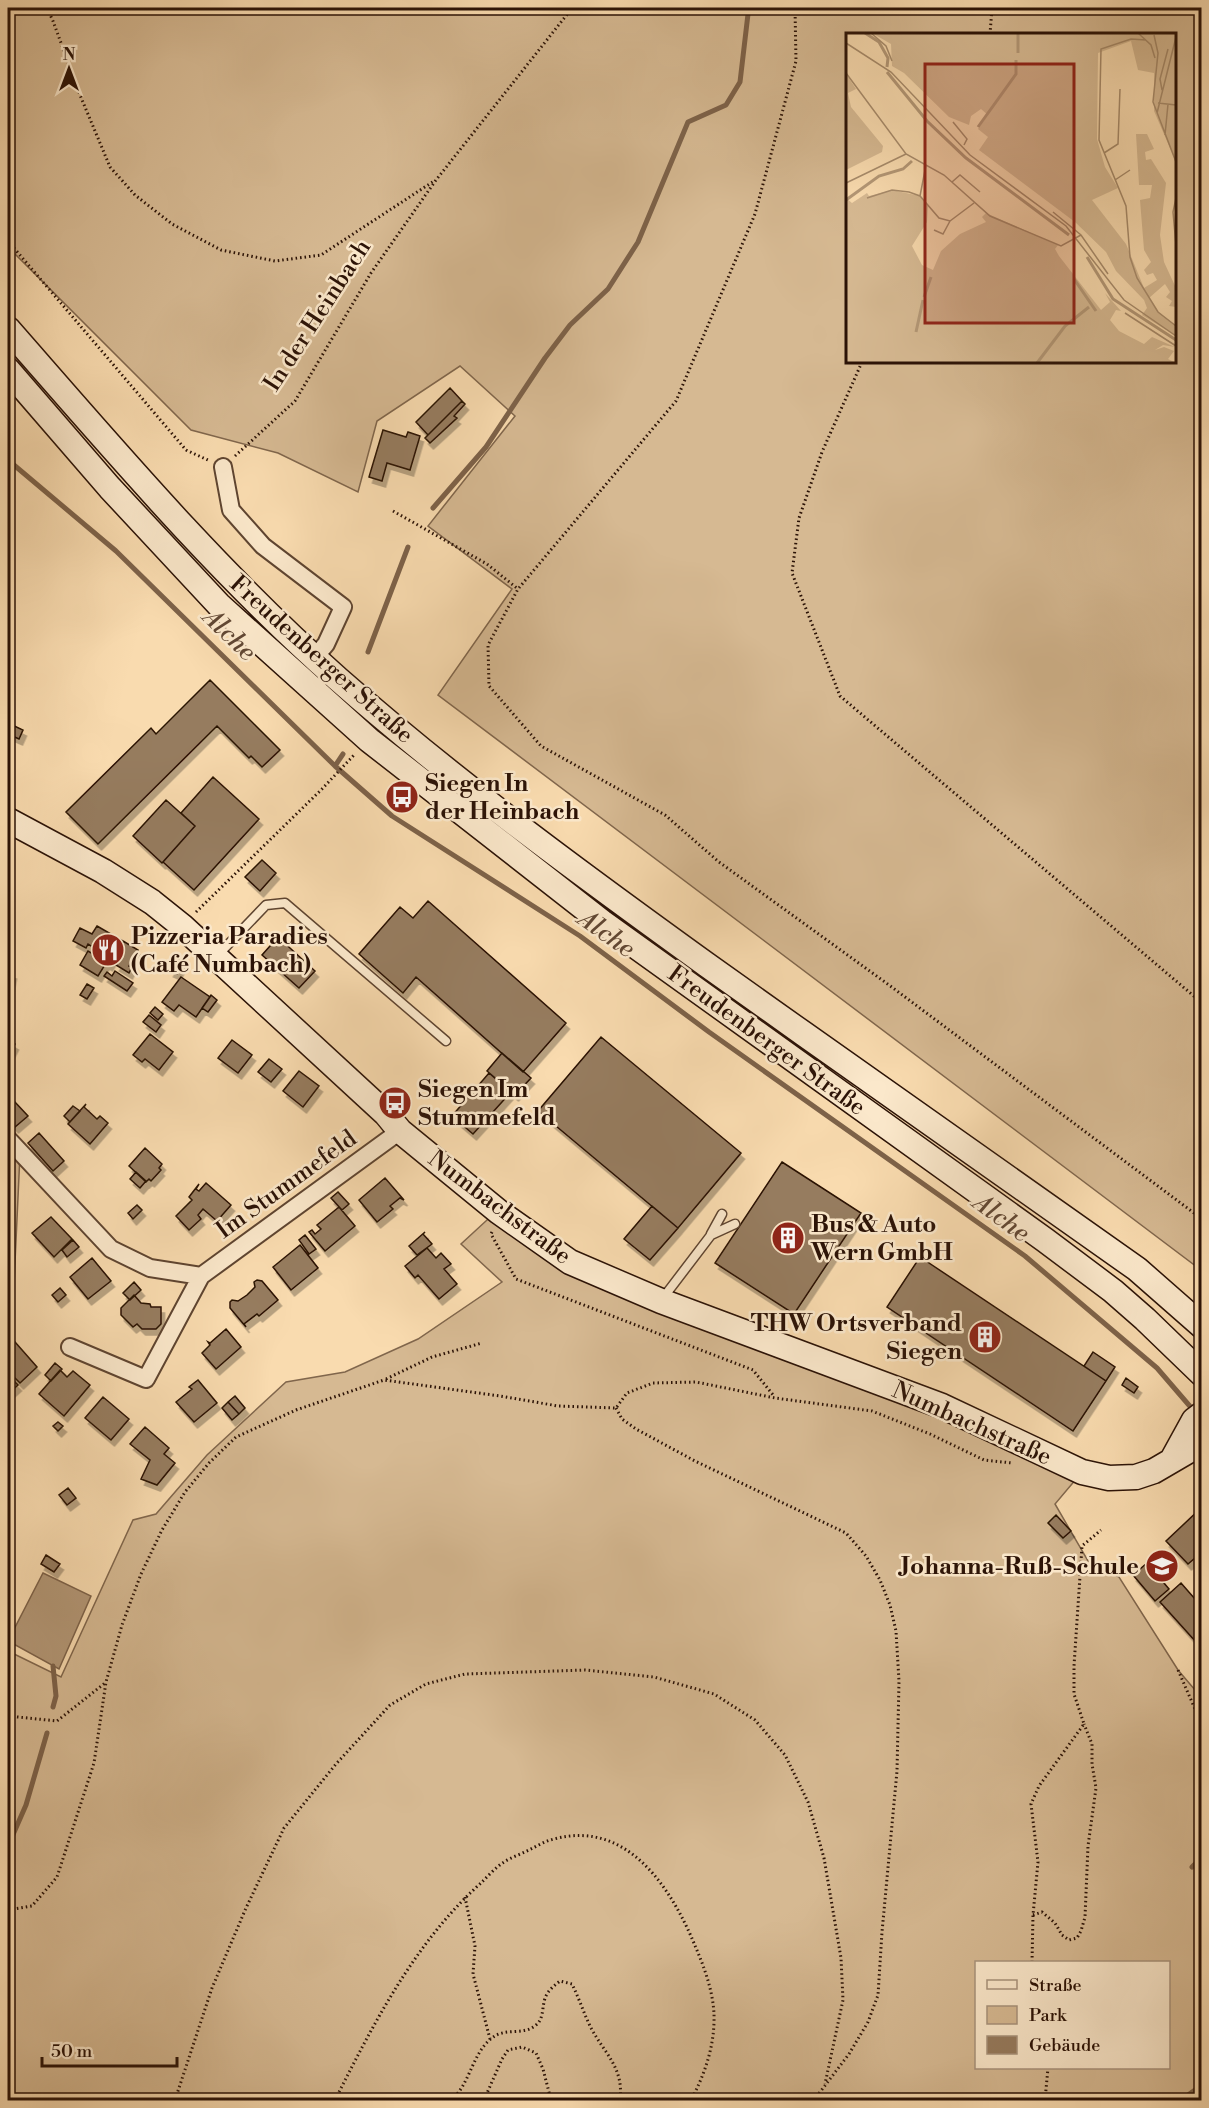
<svg xmlns="http://www.w3.org/2000/svg" width="1209" height="2108" font-family="'Libre Bodoni',serif">
	<defs>
		<filter id="shadow"><feDropShadow dx="3.5" dy="6" stdDeviation="0" flood-color="#0004"/></filter>
	</defs>
	<rect width="100%" height="100%" fill="#f9dbaf"/>
	<filter id="stains"><feTurbulence type="fractalNoise" baseFrequency=".00333" numOctaves="4"/><feColorMatrix values="0 0 0 0 .2 0 0 0 0 .09 0 0 0 0 .02 0 0 0 .5 -.17"/></filter>
	<radialGradient id="worn" r=".72"><stop offset=".6" stop-color="#630" stop-opacity="0"/><stop offset="1" stop-color="#630" stop-opacity=".3"/></radialGradient>
	<path fill="#d6b992" stroke="#80664c" stroke-width="1.5" fill-rule="evenodd" d="M8 8H1201V1270L438 695 512 589 428 526 515 416 460 366 377 421 358 492 278 453 191 430 8 247ZM848 34H1174V362H848Z
		M8 1139 20 1154 14 1284 8 1292Z
		M499 1212 528 1234 1082 1472 1055 1504 1088 1561 1119 1577 1178 1670 1201 1697V2100H8V1651L61 1677 133 1520 156 1514 207 1455 286 1382 345 1372 418 1339 502 1282 461 1244 487 1220ZM976 1962H1168V2068H976Z"/>
	<path fill="#b39776" stroke="#7d6249" stroke-width="1.5" d="M43 1573 91 1596 59 1669 8 1641Z"/>
	<g fill="none" stroke-linecap="round" stroke-linejoin="round">
		<path stroke="#7d6249" stroke-width="5" d="M8 460 116 551 335 766 392 816 580 936 709 1032 1025 1256 1157 1368 1194 1411
			M433 508 486 447 545 358 570 325 608 289 638 242 688 122 726 105 740 82 748 14 747 8
			M368 652 408 547
			M335 766 343 754
			M53 1707 56 1696 53 1666
			M8 1846 26 1805 47 1733
			M1192 1867 1202 1857
			M1181 2100 1202 2085"/>
	</g>
	<path fill="#967b5e" stroke="#2b1206" stroke-width="1.5" filter="url(#shadow)" d="M450 388 462 401 428 435 416 422Z
		M462 401 465 404 454 416 457 418 430 443 425 438Z
		M383 430 406 437 408 432 420 436 410 470 387 463 382 481 369 477Z
		M210 680 280 750 262 767 251 756 249 758 217 726 98 844 66 812 151 728 156 734Z
		M8 723 23 730 19 739 8 734Z
		M213 777 259 819 194 890 163 862 195 826 181 813Z
		M166 800 195 826 162 863 133 836Z
		M262 860 276 873 260 891 245 877Z
		M428 901 566 1023 523 1072 416 977 403 993 359 954 400 907 413 918Z
		M97 926 123 941 109 965 106 963 98 976 80 965 88 951 98 957 101 952 88 944 86 948 73 941 80 928 92 934Z
		M278 937 315 971 299 988 262 955Z
		M123 941 138 950 129 966 132 967 129 973 116 965 118 962 113 959Z
		M178 956 185 960 177 974 170 971Z
		M115 971 133 983 127 991 104 976 107 972 112 976Z
		M8 972 13 973 8 997Z
		M181 977 210 997 196 1017 179 1005 174 1011 162 1002Z
		M87 984 94 988 87 999 80 995Z
		M211 995 217 1000 208 1012 202 1008Z
		M155 1007 163 1014 158 1020 150 1013Z
		M149 1015 161 1025 156 1032 143 1022Z
		M150 1034 173 1052 159 1070 145 1059 142 1062 133 1055Z
		M601 1037 741 1153 678 1228 538 1111Z
		M8 1040 15 1044 8 1058Z
		M232 1040 252 1055 238 1073 218 1058Z
		M502 1053 531 1078 515 1095 487 1071Z
		M269 1059 282 1069 271 1082 258 1072Z
		M299 1071 319 1086 303 1107 283 1091Z
		M489 1073 511 1092 473 1134 452 1116Z
		M14 1101 28 1116 15 1127 8 1120V1108Z
		M86 1104 84 1107 97 1119 100 1116 108 1123 90 1144 68 1124Z
		M73 1106 80 1111 70 1122 64 1116Z
		M39 1133 64 1161 53 1171 28 1143Z
		M145 1148 162 1164 159 1168 161 1170 151 1181 149 1179 146 1182 129 1166Z
		M782 1162 861 1213 794 1314 715 1263Z
		M136 1172 146 1181 140 1188 130 1179Z
		M385 1178 404 1200 400 1198 390 1206 393 1209 377 1222 359 1200Z
		M206 1183 231 1205 217 1221 203 1209 198 1215 201 1219 189 1230 176 1216 192 1200 189 1197 199 1184 196 1189 199 1191Z
		M338 1192 349 1204 342 1210 331 1198Z
		M137 1205 142 1210 133 1219 128 1213Z
		M652 1206 678 1228 650 1260 624 1239Z
		M339 1207 355 1226 325 1251 309 1232 312 1230 315 1234 321 1229 317 1225Z
		M51 1217 72 1239 54 1257 32 1233Z
		M425 1232 423 1234 432 1244 417 1255 409 1246Z
		M305 1235 316 1249 309 1254 299 1240Z
		M73 1240 79 1247 67 1257 62 1250Z
		M300 1245 318 1268 291 1290 273 1267Z
		M427 1248 436 1258 441 1253 451 1264 444 1269 457 1284 439 1299 418 1275 415 1278 405 1266Z
		M920 1257 1106 1381 1073 1431 887 1307Z
		M92 1258 111 1281 88 1299 70 1277Z
		M257 1280 262 1281 278 1300 259 1316 257 1314 244 1324 246 1327 230 1308V1302L232 1300 238 1301 247 1295 255 1287 254 1282Z
		M134 1282 141 1290 130 1300 123 1293Z
		M60 1288 66 1295 58 1302 52 1295Z
		M134 1295 141 1303 150 1304 151 1307H161V1324L156 1329H142L137 1324 133 1327 121 1315V1308Z
		M226 1329 241 1347 216 1369 202 1353 210 1345 208 1342 210 1343Z
		M8 1334 37 1367 20 1383 8 1371Z
		M1093 1352 1115 1367 1106 1381 1084 1366Z
		M55 1363 62 1369 51 1381 45 1375Z
		M60 1370 67 1377 73 1371 90 1385 64 1416 39 1394Z
		M9 1376 18 1385 8 1394V1377Z
		M1126 1378 1138 1387 1134 1393 1122 1385Z
		M198 1380 217 1403 194 1422 176 1402 192 1389 189 1387Z
		M235 1396 245 1408 239 1414 228 1402Z
		M103 1397 129 1419 111 1440 85 1418Z
		M228 1402 239 1414 232 1420 222 1408Z
		M58 1422 63 1426 58 1431 53 1426Z
		M145 1427 169 1448 164 1454 175 1463 157 1485 141 1479 150 1460 130 1444Z
		M68 1488 76 1498 67 1505 59 1495Z
		M1201 1508 1202 1552 1188 1564 1166 1541Z
		M1056 1515 1071 1531 1063 1538 1048 1523Z
		M46 1555 60 1564 54 1572 41 1564Z
		M1147 1563 1169 1589 1155 1601 1133 1575Z
		M1181 1583 1202 1607V1637L1196 1642 1160 1602Z"/>
	<g fill="none" stroke-linecap="round" stroke-linejoin="round">
		<g stroke="#5e4430" stroke-width="11">
			<path id="lane" d="M217 956 266 905 285 903 446 1041
				M711 1234 722 1214
				M663 1298 711 1235 735 1224"/>
		</g>
		<g stroke="#5e4430" stroke-width="20">
			<path id="street" d="M223 467 231 510 263 546 343 607 326 644 315 657
				M8 1139 111 1249 150 1268 201 1276 400 1131
				M70 1347 146 1379 201 1276"/>
		</g>
		<g stroke="#2b1206" stroke-width="27">
			<path id="secondary" d="M8 329C114 450 217 572 338 679 455 782 581 874 707 965 850 1067 994 1168 1137 1269L1202 1326
				M8 370 110 488 219 605 369 740 602 922 1045 1240 1113 1291 1145 1319 1202 1374
				M8 820 103 871 152 902 182 926 386 1114 400 1131 499 1212 570 1262 661 1301 942 1406 1082 1472 1109 1478 1136 1477 1154 1471 1202 1443
				M1172 1460 1194 1420 1202 1414"/>
		</g>
		<path stroke="#2b1206" stroke-width="3" stroke-dasharray="1.5 3" stroke-linecap="butt" d="M47 8 53 21 80 95 110 167 135 195 172 224 221 250 275 261 321 255 434 181
			M795 8 796 61 755 214 676 401 518 589 488 645 489 686 541 746 665 815 719 862 889 985 1202 1219
			M990 34 992 8
			M8 241 186 450 210 461
			M862 362 822 452 799 518 792 573 840 696 1202 1003
			M235 456 295 401 371 273 436 180 569 12V8
			M393 511 487 564 518 589
			M196 912 321 790 355 754
			M492 1232 491 1234 516 1279 753 1370 774 1396
			M386 1379 432 1357 482 1343
			M616 1408 622 1419 636 1429 695 1461 846 1533 866 1556 880 1580 890 1605 896 1631 899 1681 897 1771 882 1932 878 1995 868 2022 849 2054 814 2100
			M1178 1670 1202 1725
			M8 1716 57 1721 105 1683
			M465 1897 475 1946 473 1974 490 2039
			M8 1910 32 1906 57 1877 94 1763 106 1682 122 1625 141 1574 162 1530 185 1492 209 1463 236 1437 296 1410 384 1380 500 1396 558 1406 616 1408 627 1393 653 1383 696 1382 775 1398 872 1411 930 1434 984 1460 1012 1463
			M1033 1915 1042 1912 1055 1923 1062 1935 1069 1940 1077 1938 1081 1931 1085 1917 1088 1846 1096 1788 1092 1764V1744L1084 1724
			M1032 1962 1033 1915 1038 1862 1031 1804 1039 1786 1084 1724 1074 1694V1666L1082 1546 1101 1530
			M175 2100 212 1988 246 1908 284 1828 336 1764 390 1705 426 1684 465 1674 585 1670 654 1677 714 1694 755 1720 785 1755 808 1802 824 1858 841 1958 843 2000 825 2084
			M335 2100C374 2023 415 1942 481 1883 488 1876 496 1867 504 1862 512 1857 521 1854 529 1850 537 1846 545 1841 554 1839 628 1819 672 1889 696 1948 705 1969 713 1992 714 2014 715 2045 705 2074 691 2100
			M451 2100C470 2085 472 2053 492 2038 505 2027 524 2036 536 2025 545 2018 541 2004 547 1994 550 1989 555 1985 560 1981L572 1984C579 1998 584 2014 591 2028 605 2054 624 2068 620 2100
			M484 2100 502 2059 508 2050 522 2047 536 2053 543 2069 551 2100
			M1045 2100 1048 2068"/>
		<use href="#lane" stroke="#fbe8cb" stroke-width="8"/>
		<use href="#street" stroke="#fbe8cb" stroke-width="16"/>
		<use href="#secondary" stroke="#fbe8cb" stroke-width="24"/>
	</g>
	<defs>
		<g id="bus-disc" transform="scale(1.725)"><circle r="9.5" fill="#8f2418" stroke="#fbe8cb"/><path d="M-5-6H5V4H4V6H2V4H-2V6H-4V4H-5ZM-3.5-4V0h7V-4ZM-3.5 1.2v1.5H-2V1.2ZM2 1.2v1.5H3.5V1.2Z" fill="#fff"/></g>
		<g id="restaurant-disc" transform="scale(1.725)"><circle r="9.5" fill="#8f2418" stroke="#fbe8cb"/><path d="M-5-6h1v4h1v-4h1v4h1v-4h1v5L-1.5 .5V6h-2V.5L-5-1ZM5-6V6H3V1.5H1.5Q1.5-4 5-6Z" fill="#fff"/></g>
		<g id="building-disc" transform="scale(1.725)"><circle r="9.5" fill="#8f2418" stroke="#fbe8cb"/><path d="M-4-6H4V6H1V3H-1V6H-4ZM-2.5-4.3h1.7v1.8h-1.7ZM.8-4.3h1.7v1.8H.8ZM-2.5-1h1.7V.8h-1.7ZM.8-1h1.7V.8H.8Z" fill="#fff"/></g>
		<g id="school-disc" transform="scale(1.725)"><circle r="9.5" fill="#8f2418" stroke="#fbe8cb"/><path d="M0-5L7-2L0 1L-7-2ZM-4 1L0 2.5L4 1V4Q0 6-4 4Z" fill="#fff"/></g>
	</defs>
	<g fill-rule="evenodd">
		<use href="#bus-disc" x="402" y="797"/>
		<use href="#restaurant-disc" x="108" y="950"/>
		<use href="#bus-disc" x="395" y="1103"/>
		<use href="#building-disc" x="788" y="1238"/>
		<use href="#building-disc" x="985" y="1337"/>
		<use href="#school-disc" x="1162" y="1566"/>
	</g>
	<g text-anchor="middle" stroke-width="5" stroke-linejoin="round" paint-order="stroke">
		<g font-size="24" fill="#2b1206" stroke="#fbe8cb">
			<text transform="translate(317 315) rotate(-57)" y="8">In der Heinbach</text>
			<text transform="translate(322 659) rotate(42)" y="8">Freudenberger Straße</text>
			<text transform="translate(767 1040) rotate(36)" y="8">Freudenberger Straße</text>
			<text transform="translate(286 1184) rotate(-36)" y="8">Im Stummefeld</text>
			<text transform="translate(500 1207) rotate(37)" y="8">Numbachstraße</text>
			<text transform="translate(972 1423) rotate(24)" y="8">Numbachstraße</text>
		</g>
		<g font-size="24" font-weight="bold" fill="#2b1206" stroke="#fbe8cb" text-anchor="start">
			<text x="425" y="791">Siegen In<tspan x="425" dy="28">der Heinbach</tspan></text>
			<text x="131" y="944">Pizzeria Paradies<tspan x="131" dy="28">(Café Numbach)</tspan></text>
			<text x="418" y="1097">Siegen Im<tspan x="418" dy="28">Stummefeld</tspan></text>
			<text x="811" y="1232">Bus &amp; Auto<tspan x="811" dy="28">Wern GmbH</tspan></text>
			<text x="962" y="1331" text-anchor="end">THW Ortsverband<tspan x="962" dy="28">Siegen</tspan></text>
			<text x="1139" y="1574" text-anchor="end">Johanna-Ruß-Schule</text>
		</g>
		<g font-size="26" font-style="italic" fill="#614733" stroke="#fbe8cb">
			<text transform="translate(230 634) rotate(44)" y="9">Alche</text>
			<text transform="translate(607 933) rotate(35)" y="9">Alche</text>
			<text transform="translate(1002 1217) rotate(36)" y="9">Alche</text>
		</g>
	</g>
	<g transform="translate(846 33)">
		<rect width="330" height="330" fill="#f9dbaf"/>
		<path d="M26 0H330V129L308 78V40L292 37 285 8 252 20 251 106 259 134 272 155 246 167 280 211 298 255 311 247 307 240 301 242 298 237 305 229 298 217 294 167 304 165 306 152H293L290 101H301L308 116 299 119 300 127 305 126 320 150 314 202 318 229 330 255V274L323 273 326 268 320 264 324 259 319 251 303 265 312 279 330 293V303L296 282 301 275 298 267 270 238 260 219 229 189 133 117 142 104 132 96 142 82 135 76 125 83 123 92 103 84 58 40 46 33 45 11ZM0 41 10 56 2 60 5 74 37 113 36 119 0 137ZM46 157 74 163 82 173 81 189 66 213 76 232 87 237 95 218 114 201 140 189 136 184 140 180 212 212 209 216 213 223 255 277 264 269 259 260 275 278 270 277 264 287 273 298 298 311 306 304 329 314 317 312 309 317 318 314 328 318 322 326 330 330H0V165L6 170 21 160 23 163Z" fill="#d6b992"/>
		<path fill="none" stroke="#b39776" stroke-width="3" d="M19 0 33 9 42 25 41 34M172 20V0M41 39 81 88 120 125 223 202M132 94 170 41V27M0 167 33 143 57 136 66 128M241 224 267 266 330 307M228 246 250 278M78 264 85 244M70 299 77 267M191 330 219 293 243 274"/>
		<path fill="none" stroke="#a78b6b" stroke-width="1.5" d="M25 0 40 13 46 28M292 0 305 12 309 25M308 2 312 20 307 69 330 129M300 7 285 6 255 16 253 107 280 173 284 224 291 245 312 279 330 293M0 10 45 39 124 122 220 193 278 267 330 303M0 40 60 121 98 142 144 183 215 213 235 202M316 57 314 46 322 16M312 70 330 72M330 78V100M311 80 330 4M107 89 121 106 118 112M319 102 322 71M258 120 272 111 274 56M269 147 284 137M106 149 114 142 134 159M0 150 60 121M74 163 80 132M21 165 46 157 63 159 74 163 93 185 104 188 128 170M330 165 327 179 330 212M207 179 235 202 262 241M88 197 97 201 104 188M279 280 330 313"/>
		<path fill="#8f2418" fill-opacity="0.15" stroke="#8f2418" stroke-width="3" d="M79 31H228V290H79Z"/>
		<rect width="330" height="330" fill="none" stroke="#2b1206" stroke-width="3"/>
	</g>
	<rect width="1209" height="2108" fill="none" stroke="#f9dbaf" stroke-width="30"/>
	<rect x="9" y="9" width="1191" height="2090" fill="none" stroke="#2b1206" stroke-width="3"/>
	<rect x="15" y="15" width="1179" height="2078" fill="none" stroke="#2b1206" stroke-width="1.5"/>
	<rect x="975" y="1961" width="195" height="108" fill="#fbe8cb" stroke="#a8927c" stroke-width="1.5"/>
	<rect x="987" y="1980" width="30" height="9" fill="#fbe8cb" stroke="#a8927c" stroke-width="1.5"/>
	<text x="1029" y="1991" font-size="18" fill="#2b1206">Straße</text>
	<rect x="987" y="2006" width="30" height="18" fill="#d6b992" stroke="#a8927c" stroke-width="1.5"/>
	<text x="1029" y="2021" font-size="18" fill="#2b1206">Park</text>
	<rect x="987" y="2036" width="30" height="18" fill="#967b5e" stroke="#a8927c" stroke-width="1.5"/>
	<text x="1029" y="2051" font-size="18" fill="#2b1206">Gebäude</text>
	<g transform="translate(69 69)" stroke="#fbe8cb" stroke-width="4.5" paint-order="stroke">
	<path d="M0-4.5L10 22L0 15L-10 22Z" fill="#2b1206"/>
	<text y="-9" font-size="16" font-weight="bold" text-anchor="middle" fill="#2b1206">N</text>
	</g>
	<path d="M42 2057v9h135v-9" fill="none" stroke="#2b1206" stroke-width="3"/>
	<text x="51" y="2057" font-size="18" fill="#2b1206" stroke="#fbe8cb" stroke-width="4.5" paint-order="stroke">50 m</text>
	<rect width="100%" height="100%" filter="url(#stains)"/>
	<rect width="100%" height="100%" fill="url(#worn)"/>
</svg>
